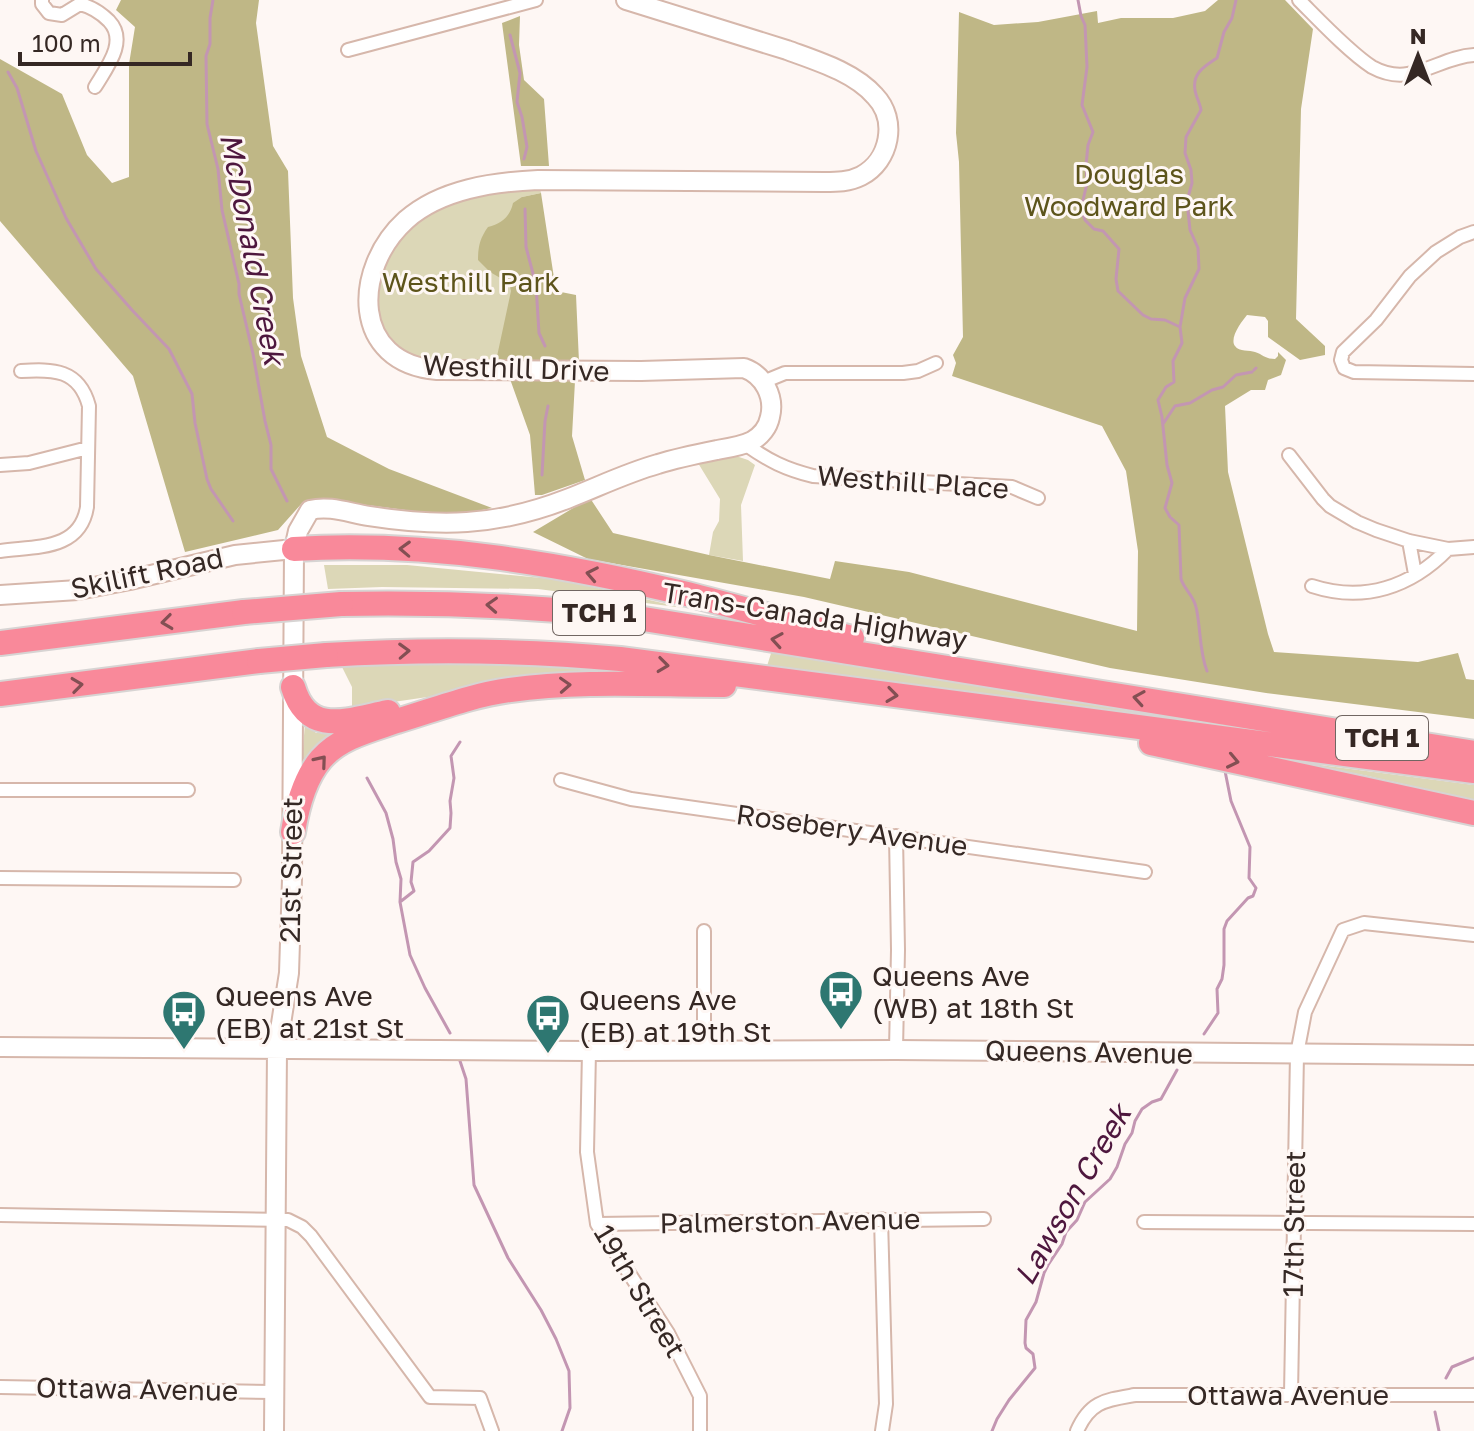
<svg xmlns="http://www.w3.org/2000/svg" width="1474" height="1431" font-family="'Golos Text',sans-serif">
	<rect width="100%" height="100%" fill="#fef7f4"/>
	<path fill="#dcd7b7" d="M540 189 541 193 522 197 549 281 579 362 433 361C353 352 370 256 422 220 456 197 500 192 540 189Z
		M736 456 748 460 755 465 741 505 743 561 709 555 713 532 719 521 720 499 698 463Z
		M324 565H407L563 580 684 608 538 589 382 587 328 589Z
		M774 644 1448 756 767 666Z
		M463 659 647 670 530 682 352 708V687L342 667Z
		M305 723 316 733H343L301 774Z
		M1274 759 1474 785V800L1363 775Z"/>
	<path fill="#bfb786" d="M121 0H259L256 23 273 146 288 171 293 298 301 356 327 437 389 469 492 508 452 516 328 500 303 502 278 530 185 552 133 376 0 221V59L62 94 87 155 112 183 129 177V64L135 27 116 10Z
		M1218 0H1285L1313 29 1301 109 1296 319 1325 346V355L1300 360 1268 337V321L1265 317 1247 315C1242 321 1229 338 1235 346 1239 352 1250 350 1255 352 1264 355 1265 359 1275 359L1278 356V352L1286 360 1281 375 1268 380 1265 390H1251L1225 406 1228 472 1268 634 1274 652 1418 662 1458 653 1466 679 1474 680V719L1266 693 1110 668 804 597 588 559 533 532 590 498 613 533 709 555 830 579 835 561 909 572 1137 631 1138 551 1126 471 1102 426 952 376 956 363 953 355 963 337 959 162 956 133 959 12 994 25 1038 22 1097 11 1098 23 1121 18H1173L1205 11Z
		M520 16 519 45 524 80 544 99 549 166H521L502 23Z
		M541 193 556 291 576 295 579 362 496 361 511 291 509 283 490 272 478 260C478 247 480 238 488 227 501 224 510 217 513 203L522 197Z
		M510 379 575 381 572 436 585 480 542 495H535L530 435Z"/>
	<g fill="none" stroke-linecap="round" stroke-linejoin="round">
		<path stroke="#c396b2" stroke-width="3" d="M213 0 210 18V44L206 56 207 124 218 169 222 210 239 284V294L253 354 265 421 271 445V469L287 501
			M1078 0 1081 16 1085 25 1087 67 1082 105 1093 132 1088 145 1086 165 1087 183 1081 209 1085 220 1094 229 1103 231 1119 249 1116 279 1118 291 1143 315 1151 319 1165 320 1180 327
			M510 35 520 73 517 102 522 117 527 147 524 159
			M8 72 17 88 36 151 66 218 96 269 132 310 169 349 192 394 195 423 207 479 211 489 233 521
			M525 209 526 247 536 285 539 333 545 346
			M1254 370 1256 368
			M1163 424 1175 406 1190 403 1212 390 1223 387 1236 375 1252 372
			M542 475 545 421 548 406
			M1207 671C1199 651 1201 628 1196 607 1194 596 1184 589 1181 579L1179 525 1170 517 1165 508 1172 483 1167 465 1162 417 1158 400 1166 387 1174 382 1173 361 1182 343 1180 327 1185 298 1199 269 1198 248 1190 230 1187 201 1192 183 1191 170 1185 153 1186 137 1201 110C1200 103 1196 97 1195 90 1192 73 1205 66 1217 58L1224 32 1232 18 1236 0
			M367 778 386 813 393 839 396 862 401 879 400 902 410 955 425 988 450 1033
			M400 902 414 891 411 882 413 862 429 851 450 828 451 813 450 801 454 778 451 756 460 742
			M1204 1034 1218 1013 1217 989 1222 979 1224 965V929L1227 921 1248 898 1253 896 1256 888 1249 878 1250 847 1231 801 1225 771
			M459 1058 466 1079 474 1185 508 1258 541 1310 556 1339 569 1371 570 1408 562 1431
			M1446 1378 1452 1367 1474 1358
			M1435 1412 1439 1431
			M992 1431 997 1419 1009 1400 1035 1368 1033 1354 1026 1348 1025 1343 1026 1320 1036 1302 1044 1273 1048 1265 1062 1244 1066 1232 1077 1220 1085 1202 1110 1179 1117 1167 1125 1144 1132 1133 1135 1121 1142 1109 1152 1102 1161 1099 1177 1070"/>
		<g stroke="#d6b7ab" stroke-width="16">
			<path id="street" d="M42 0V4L49 13 62 15 80 4C92 7 100 12 109 21 128 41 107 67 95 87
				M1299 0C1319 20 1349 52 1372 67 1383 73 1396 76 1408 74 1431 70 1451 56 1474 55
				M348 50 536 0
				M1474 232 1460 237 1436 252 1410 276 1376 320 1343 352 1341 360 1344 368 1354 372 1474 374
				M763 382 785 373H903L918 371 936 363
				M745 444C769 461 785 469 813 476L1012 487 1038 498
				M1289 455 1323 499 1330 506 1357 522 1376 530 1409 541 1448 549 1474 547
				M0 465 29 463 88 448
				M1409 541 1415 574
				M0 551C35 546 80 551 87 507L89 406C79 369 53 369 21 371
				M1312 586C1364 603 1411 587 1448 549
				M561 780 631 799 1145 872
				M0 790H188
				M896 836 898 950 896 1050
				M0 878 234 880
				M704 931V1050
				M589 1051 587 1152 597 1224 668 1333 700 1396V1431
				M0 1215 288 1220 302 1227 311 1236 430 1397 480 1398 492 1431
				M881 1219 886 1404 882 1431
				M1144 1222 1474 1224
				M597 1224 984 1219
				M0 1387 274 1392
				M1291 1394 1297 1054 1305 1012 1343 930 1364 923 1474 935
				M1077 1431C1090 1401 1106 1400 1135 1395H1474"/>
		</g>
		<g stroke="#d6b7ab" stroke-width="22">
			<path id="secondary" d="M0 595 78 590 130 580 235 555 294 549
				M0 1047 589 1051 896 1050 1474 1055
				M274 1431 277 1049 289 973 292 879 294 549 298 531 310 510C330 505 349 513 369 516 401 521 435 524 467 522 500 520 536 511 567 499 598 487 626 473 658 464 677 458 697 454 717 450 729 448 742 446 752 441 761 436 768 427 770 417 775 397 764 375 744 368L641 371 437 370C351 363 352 269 406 220 441 189 494 182 538 180L824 182C837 182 849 182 861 176 890 161 898 120 875 96 854 72 817 61 787 50L626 0"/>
		</g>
		<g stroke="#d7d4d3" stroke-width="28">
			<path id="highway" d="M294 549C426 541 559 563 687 594 742 608 797 624 852 638
				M341 604C436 602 530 606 625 616L1474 753
				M0 643 244 612
				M326 655C424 649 522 650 620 659L1474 771
				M293 687C308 737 348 720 388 712
				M0 694 259 661
				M1151 743 1474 813
				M293 832C297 807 304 779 321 759 340 737 371 730 397 721 434 710 472 695 510 690 581 680 653 685 724 685"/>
		</g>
		<use href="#street" stroke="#fff" stroke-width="12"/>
		<use href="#secondary" stroke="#fff" stroke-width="18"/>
		<use href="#highway" stroke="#f9899a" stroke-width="24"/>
		<g stroke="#d7d4d3" stroke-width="28" stroke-linecap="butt">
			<path id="highway-bridge" d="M244 612 341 604
				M259 661 326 655"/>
		</g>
		<use href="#highway-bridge" stroke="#f9899a" stroke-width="24"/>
	</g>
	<defs><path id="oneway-chevron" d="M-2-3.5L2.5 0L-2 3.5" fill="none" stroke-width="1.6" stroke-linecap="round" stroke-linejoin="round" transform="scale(2)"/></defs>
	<g stroke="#834f53">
		<use href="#oneway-chevron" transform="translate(405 549) rotate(-178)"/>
		<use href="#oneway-chevron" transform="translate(592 574) rotate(-169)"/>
		<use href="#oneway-chevron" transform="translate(492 605) rotate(-177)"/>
		<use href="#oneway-chevron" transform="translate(167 622) rotate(173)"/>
		<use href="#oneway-chevron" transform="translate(777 640) rotate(-171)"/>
		<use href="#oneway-chevron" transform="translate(404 651) rotate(-2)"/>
		<use href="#oneway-chevron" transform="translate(663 665) rotate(7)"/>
		<use href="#oneway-chevron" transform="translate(77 685) rotate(-7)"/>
		<use href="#oneway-chevron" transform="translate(565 685) rotate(-3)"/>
		<use href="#oneway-chevron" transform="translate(892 695) rotate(8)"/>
		<use href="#oneway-chevron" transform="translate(1139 698) rotate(-171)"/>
		<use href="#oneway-chevron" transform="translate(321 761) rotate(-50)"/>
		<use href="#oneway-chevron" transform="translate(1233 761) rotate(12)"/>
	</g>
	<defs>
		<g id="bus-pin" transform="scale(2.3)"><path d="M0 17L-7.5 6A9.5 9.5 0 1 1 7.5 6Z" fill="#2e7771" stroke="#fef7f4"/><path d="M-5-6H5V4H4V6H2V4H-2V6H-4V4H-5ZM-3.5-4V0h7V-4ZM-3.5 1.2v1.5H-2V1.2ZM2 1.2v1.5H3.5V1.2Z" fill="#fff"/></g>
	</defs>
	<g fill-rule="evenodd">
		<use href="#bus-pin" x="841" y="992"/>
		<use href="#bus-pin" x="184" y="1012"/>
		<use href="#bus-pin" x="548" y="1016"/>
	</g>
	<g text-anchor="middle" stroke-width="6" stroke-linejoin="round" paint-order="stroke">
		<g fill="#fef7f4" stroke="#716662" stroke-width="2">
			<rect x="553" y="591" width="92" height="44" rx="6"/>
			<rect x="1336" y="716" width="92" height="44" rx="6"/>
		</g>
		<g font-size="26" font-weight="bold" fill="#352824">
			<text x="599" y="622">TCH 1</text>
			<text x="1382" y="747">TCH 1</text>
		</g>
		<g font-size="28" fill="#5d541b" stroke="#fef7f4">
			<text x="1129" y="184">Douglas<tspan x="1129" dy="32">Woodward Park</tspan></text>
			<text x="471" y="292">Westhill Park</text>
		</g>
		<g font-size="28" fill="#352824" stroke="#fef7f4">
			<text transform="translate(516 368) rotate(2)" y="10">Westhill Drive</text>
			<text transform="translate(913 482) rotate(4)" y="10">Westhill Place</text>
			<text transform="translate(147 573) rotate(-12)" y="10">Skilift Road</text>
			<text transform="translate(815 616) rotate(9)" y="10">Trans-Canada Highway</text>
			<text transform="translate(852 830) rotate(8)" y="10">Rosebery Avenue</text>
			<text transform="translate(291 870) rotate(-89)" y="10">21st Street</text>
			<text transform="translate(1089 1052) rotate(1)" y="10">Queens Avenue</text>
			<text transform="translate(790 1221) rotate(-1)" y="10">Palmerston Avenue</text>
			<text transform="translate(1294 1224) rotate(-89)" y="10">17th Street</text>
			<text transform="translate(640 1291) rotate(59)" y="10">19th Street</text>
			<text transform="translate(137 1389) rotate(1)" y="10">Ottawa Avenue</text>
			<text x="1288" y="1405">Ottawa Avenue</text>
		</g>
		<g font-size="28" fill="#352824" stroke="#fef7f4" text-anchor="start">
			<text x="872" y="986">Queens Ave<tspan x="872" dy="32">(WB) at 18th St</tspan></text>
			<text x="215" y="1006">Queens Ave<tspan x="215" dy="32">(EB) at 21st St</tspan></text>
			<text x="579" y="1010">Queens Ave<tspan x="579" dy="32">(EB) at 19th St</tspan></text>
		</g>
		<g font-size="30" font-style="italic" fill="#4e173e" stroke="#fef7f4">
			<text transform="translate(252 249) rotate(79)" y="10">McDonald Creek</text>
			<text transform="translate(1073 1195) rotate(-60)" y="10">Lawson Creek</text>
		</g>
	</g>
	<g transform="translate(1418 56)" stroke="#fef7f4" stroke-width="6" paint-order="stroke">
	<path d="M0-6L14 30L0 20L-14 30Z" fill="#352824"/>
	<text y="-12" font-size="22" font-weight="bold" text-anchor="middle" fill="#352824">N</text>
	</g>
	<path d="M20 52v12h170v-12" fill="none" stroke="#352824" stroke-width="4"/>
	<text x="32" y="52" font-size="24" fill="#352824" stroke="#fef7f4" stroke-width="6" paint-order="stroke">100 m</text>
</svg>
